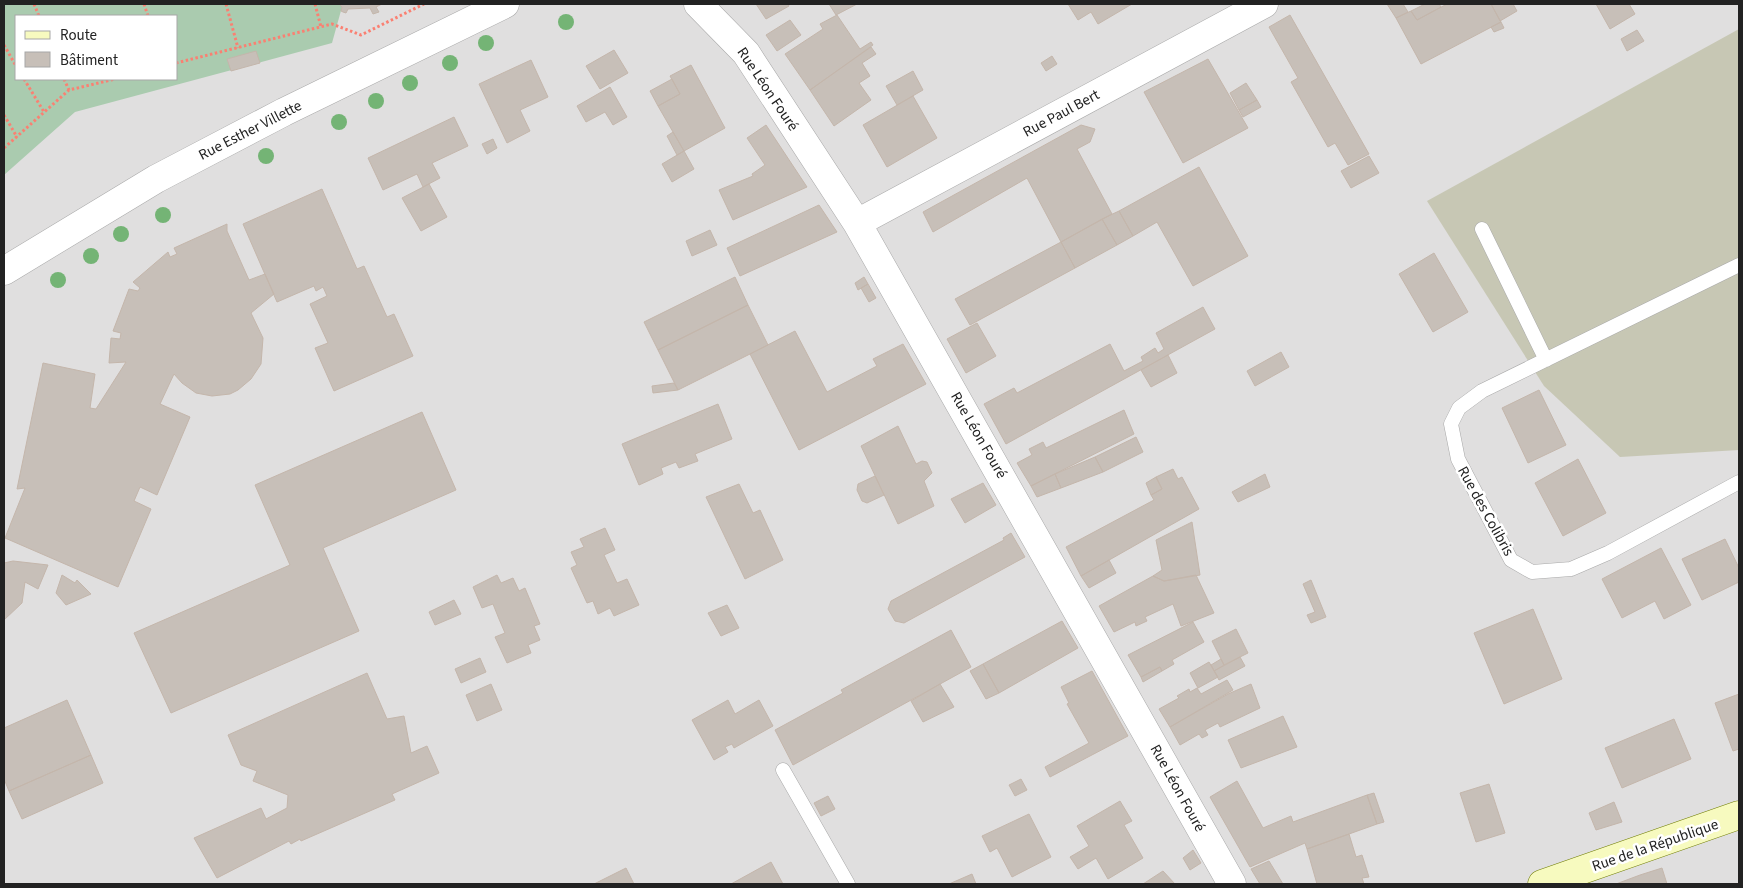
<svg xmlns="http://www.w3.org/2000/svg" width="1743" height="888" font-family="'Source Sans 3',sans-serif">
	<rect width="100%" height="100%" fill="#f2efe9"/>
	<path fill="#e0dfdf" fill-rule="evenodd" d="M4 4H1739V884H4ZM16 16H176V79H16Z"/>
	<path fill="#c7c7b4" d="M1739 29V450L1620 457 1544 386 1427 201Z"/>
	<path fill="#aacbaf" fill-rule="evenodd" d="M4 4H339L342 7 332 43 75 112 4 175ZM16 16H176V79H16Z"/>
	<path fill="#c7bfb8" stroke="#c4b6ab" d="M339 4H382L376 7 379 12 373 14 370 8 348 9 346 13 343 12 341 11 342 7Z
		M756 4H788L789 6 766 19Z
		M829 4H857L836 15Z
		M1068 4H1132L1098 24 1091 12 1078 20Z
		M1387 4H1403L1408 12 1396 18Z
		M1425 4H1439L1441 7 1417 20 1411 11Z
		M1447 4H1491L1501 22 1421 64 1396 18 1411 11 1417 20Z
		M1491 4H1513L1517 11 1500 21Z
		M1596 4H1629L1635 14 1610 29Z
		M837 15 860 49 871 42 873 45 810 90 785 54 823 29 820 24Z
		M1290 15 1369 154 1348 165 1335 143 1328 147 1291 82 1298 78 1269 27Z
		M790 20 801 35 777 51 766 35Z
		M1501 22 1504 28 1494 32 1491 27Z
		M1637 30 1644 41 1627 51 1621 39Z
		M871 47 876 54 862 63 870 76 859 83 871 100 834 126 810 90Z
		M614 50 628 73 600 89 586 66Z
		M256 51 260 63 231 71 227 59Z
		M1052 56 1057 64 1046 71 1041 63Z
		M1208 59 1248 128 1183 163 1144 92Z
		M531 60 548 97 520 110 530 131 507 143 479 84Z
		M691 65 725 128 684 151 658 106 680 94 670 76Z
		M913 71 923 90 897 105 886 86Z
		M672 79 680 94 658 106 650 91Z
		M1246 83 1257 100 1239 110 1230 93Z
		M610 87 627 117 613 125 605 112 586 122 577 106Z
		M913 96 937 138 887 167 863 125Z
		M1257 100 1261 107 1243 117 1239 110Z
		M454 117 468 146 432 163 440 178 423 187 417 174 383 190 368 158Z
		M766 125 807 187 733 220 719 190 753 176 752 174 765 165 747 138Z
		M1081 125 1095 129 1090 142 1077 149 1112 214 1061 242 1027 178 933 232 923 212Z
		M673 132 684 151 677 155 667 136Z
		M493 139 497 148 487 154 482 144Z
		M684 151 694 169 672 182 662 164Z
		M1369 156 1379 173 1351 188 1341 171Z
		M1199 167 1248 256 1193 286 1157 222 1133 236 1119 211Z
		M429 184 447 217 421 231 402 198Z
		M322 189 357 269 364 266 387 317 394 314 413 356 334 391 315 348 328 343 310 304 327 296 323 287 316 291 314 286 277 302 243 224Z
		M819 205 837 232 740 276 727 248Z
		M1119 211 1133 236 1117 245 1102 219Z
		M1102 219 1117 245 1075 268 1061 242Z
		M227 224V231L249 280 265 274 274 294 251 313 263 338 261 364 251 379 238 390 230 394 212 396 196 393 182 383 174 374 160 404 190 417 157 495 140 487 134 501 151 509 118 587 5 538 25 488 17 489 43 363 95 374 90 408 96 409 126 362 109 363 111 338 120 339 121 333 113 331 129 289 138 291 140 288 133 282 168 252 170 257 177 254 174 248Z
		M710 230 717 245 692 256 686 241Z
		M1061 242 1075 268 970 325 955 299Z
		M1434 253 1468 312 1433 332 1399 274Z
		M735 277 748 305 658 350 644 322Z
		M864 277 868 284 858 290 855 283Z
		M868 284 876 298 869 302 861 288Z
		M748 305 768 345 678 390 658 350Z
		M1203 307 1215 329 1006 444 984 404 1014 388 1017 393 1110 344 1124 371 1143 361 1141 357 1155 348 1158 353 1164 349 1156 333Z
		M977 323 996 356 966 373 947 339Z
		M795 331 827 392 877 366 873 359 903 344 926 384 799 450 750 354Z
		M1281 352 1289 367 1255 386 1247 371Z
		M1168 355 1177 373 1151 387 1141 370Z
		M674 383 678 390 653 393 652 386Z
		M1539 390 1566 445 1528 463 1502 408Z
		M718 404 732 439 695 454 698 461 679 468 676 462 661 468 663 474 639 485 622 444Z
		M1124 410 1134 434 1031 486 1017 463 1032 455 1029 449 1043 442 1046 448Z
		M422 412 456 490 323 548 359 631 171 713 134 633 290 565 255 485Z
		M898 426 916 464 922 461 927 462 932 473 924 481 934 506 898 524 861 446Z
		M1136 437 1143 452 1103 472 1095 457Z
		M1095 457 1103 472 1061 488 1055 474Z
		M1578 459 1606 513 1563 536 1535 483Z
		M1173 469 1178 479 1182 477 1199 509 1081 576 1066 547 1154 500 1151 495 1162 489 1156 477Z
		M1055 474 1061 488 1037 497 1031 486Z
		M1265 474 1270 487 1238 502 1232 492Z
		M875 476 884 495 867 503 862 501 857 490 858 484Z
		M1156 477 1162 489 1151 495 1146 483Z
		M983 483 996 505 965 523 951 499Z
		M739 484 753 513 760 510 783 560 745 579 706 497Z
		M1192 522 1200 575 1164 581 1153 576 1162 570 1156 540Z
		M605 528 615 550 604 555 617 583 627 579 639 605 614 616 610 608 598 614 593 601 587 603 571 568 577 565 571 552 584 547 580 539Z
		M1011 533 1025 557 904 623 895 621 888 609 891 601 1004 540 1003 538Z
		M1725 539 1739 568V582L1702 600 1682 559Z
		M1661 548 1691 605 1664 619 1655 601 1622 618 1602 579Z
		M1109 560 1116 573 1089 588 1081 576Z
		M13 561 48 565 38 589 25 582 22 603 4 620V563Z
		M62 575 75 583 77 580 91 594 66 605 56 593Z
		M497 575 501 583 513 578 519 591 525 588 540 624 534 626 540 640 528 645 531 653 507 663 495 637 505 633 499 619 493 604 482 608 473 587Z
		M1196 575 1214 613 1181 626 1173 604 1145 617 1147 621 1136 626 1135 622 1114 632 1099 606 1153 576 1164 581Z
		M1311 580 1326 617 1311 623 1307 615 1315 612 1303 584Z
		M454 600 461 614 435 625 429 612Z
		M727 605 739 628 721 636 708 613Z
		M1533 609 1562 679 1504 704 1474 633Z
		M1062 621 1078 648 999 693 983 664Z
		M1193 622 1204 642 1172 660 1174 664 1162 671 1160 667 1141 677 1128 655Z
		M1236 629 1248 653 1224 665 1212 641Z
		M951 630 971 667 793 765 775 730 843 693 841 690Z
		M1240 657 1245 666 1219 680 1214 671Z
		M480 658 486 672 461 683 455 669Z
		M1221 659 1224 665 1214 671 1211 665Z
		M1209 662 1218 677 1198 688 1190 673Z
		M983 664 999 693 986 699 970 671Z
		M1160 667 1162 671 1143 682 1141 677Z
		M1092 671 1128 736 1050 777 1045 767 1089 743 1067 704 1069 703 1061 687Z
		M367 673 387 719 404 716 411 753 427 746 439 773 392 794 395 800 301 841 300 839 291 844 289 841 217 878 194 838 261 808 266 819 287 808 288 795 253 781 257 771 241 765 228 735Z
		M1227 680 1233 690 1170 727 1159 709 1179 698 1177 696 1189 689 1190 692 1197 688 1201 694Z
		M491 684 502 710 477 721 466 695Z
		M940 684 954 707 923 722 911 701Z
		M1251 684 1260 708 1220 727 1218 723 1205 730 1208 735 1202 738 1199 734 1180 745 1170 727 1228 694Z
		M1739 694V749L1733 751 1715 703Z
		M67 700 91 755 9 791 4 779V728Z
		M728 700 735 714 759 700 773 726 734 748 732 744 725 747 728 752 714 760 692 720Z
		M1283 716 1297 747 1241 768 1228 740Z
		M1674 719 1691 759 1622 788 1605 748Z
		M91 755 103 783 22 819 9 791Z
		M1021 779 1027 790 1015 796 1009 785Z
		M1237 781 1263 828 1291 816 1293 822 1367 795 1377 824 1307 849 1305 843 1250 867 1210 797Z
		M1489 784 1505 833 1476 842 1460 793Z
		M1374 793 1384 822 1377 824 1367 795Z
		M828 796 835 809 821 816 814 803Z
		M1120 801 1132 821 1124 825 1143 858 1108 879 1096 858 1078 869 1070 857 1089 846 1077 826Z
		M1614 802 1622 822 1596 830 1589 813Z
		M1029 814 1051 857 1012 877 997 848 990 852 982 836Z
		M1349 834 1356 857 1362 855 1369 877 1362 878 1364 884H1317L1307 849Z
		M1193 850 1201 863 1190 870 1183 858Z
		M1269 861 1283 884H1260L1251 869Z
		M771 862 783 884H731Z
		M626 868 634 884H594Z
		M1662 868 1667 884H1616L1640 875Z
		M1163 871 1175 884H1143Z
		M972 874 976 884H949Z"/>
	<g fill="none" stroke-linecap="round" stroke-linejoin="round">
		<g stroke="#a9a9a9" stroke-width="15">
			<path id="lane" d="M1482 229 1546 360
				M1739 265 1482 391 1459 408 1451 424 1458 459 1511 560 1532 572 1571 569 1608 553 1739 482
				M783 770 848 884"/>
		</g>
		<g stroke="#a9a9a9" stroke-width="29">
			<path id="street" d="M698 4 746 53 857 223 1232 884
				M857 223 1264 4
				M4 271 156 179 284 112 505 4"/>
		</g>
		<g stroke="#707d05" stroke-width="29">
			<path id="secondary" d="M1542 884 1739 815"/>
		</g>
		<path stroke="#fa8072" stroke-width="3" stroke-dasharray="2.5 2.5" stroke-linecap="butt" d="M34 4 39 16
			M144 4 148 16
			M226 4 238 48
			M315 4 321 27
			M4 45 16 66
			M176 63 332 24 361 35 424 4
			M24 79 44 112
			M64 79 69 90
			M4 115 17 137
			M4 148 69 90 115 79"/>
		<use href="#lane" stroke="#fff" stroke-width="14"/>
		<use href="#street" stroke="#fff" stroke-width="28"/>
		<use href="#secondary" stroke="#f7fabf" stroke-width="28"/>
	</g>
	<g fill="#74b475">
		<circle cx="566" cy="22" r="8"/>
		<circle cx="486" cy="43" r="8"/>
		<circle cx="450" cy="63" r="8"/>
		<circle cx="410" cy="83" r="8"/>
		<circle cx="376" cy="101" r="8"/>
		<circle cx="339" cy="122" r="8"/>
		<circle cx="266" cy="156" r="8"/>
		<circle cx="163" cy="215" r="8"/>
		<circle cx="121" cy="234" r="8"/>
		<circle cx="91" cy="256" r="8"/>
		<circle cx="58" cy="280" r="8"/>
	</g>
	<g text-anchor="middle" stroke-width="5" stroke-linejoin="round" paint-order="stroke">
		<g font-size="15" fill="#222" stroke="#fff">
			<text transform="translate(768 89) rotate(56)" y="5">Rue Léon Fouré</text>
			<text transform="translate(1061 113) rotate(-28)" y="5">Rue Paul Bert</text>
			<text transform="translate(250 130) rotate(-27)" y="5">Rue Esther Villette</text>
			<text transform="translate(979 435) rotate(60)" y="5">Rue Léon Fouré</text>
			<text transform="translate(1486 511) rotate(61)" y="5">Rue des Colibris</text>
			<text transform="translate(1178 788) rotate(61)" y="5">Rue Léon Fouré</text>
			<text transform="translate(1655 845) rotate(-19)" y="5">Rue de la République</text>
		</g>
	</g>
	<rect width="1743" height="888" fill="none" stroke="#222222" stroke-width="10"/>
	<rect x="15" y="15" width="162" height="65" fill="#ffffff" stroke="#a7a7a7"/>
	<rect x="25" y="31" width="25" height="8" fill="#f7fabf" stroke="#a7a7a7"/>
	<text x="60" y="40" font-size="15" fill="#222222">Route</text>
	<rect x="25" y="52" width="25" height="15" fill="#c7bfb8" stroke="#a7a7a7"/>
	<text x="60" y="65" font-size="15" fill="#222222">Bâtiment</text>
</svg>
